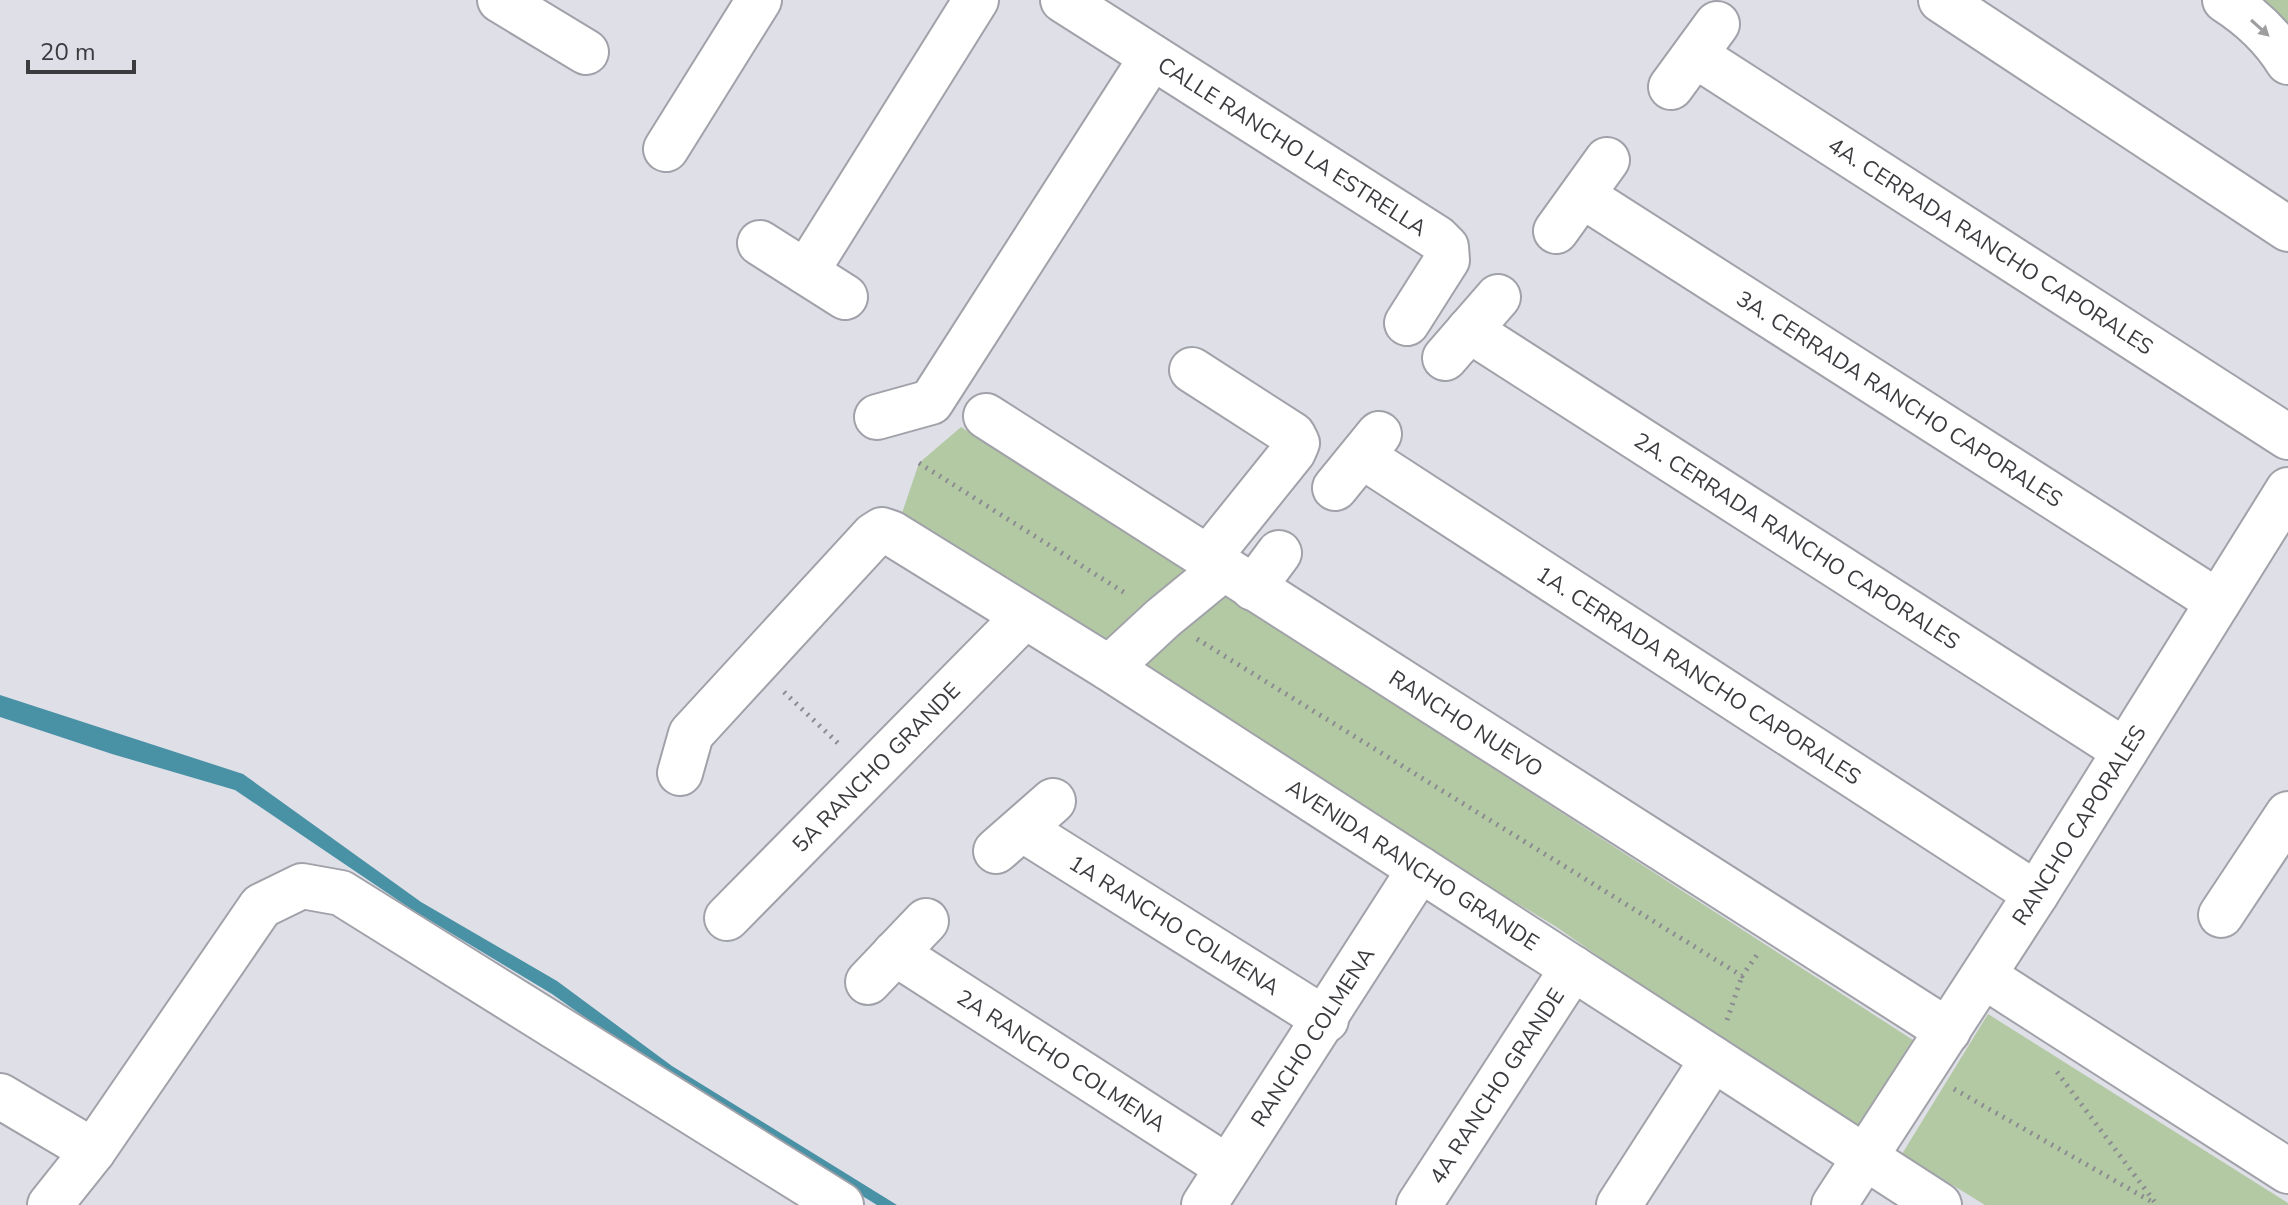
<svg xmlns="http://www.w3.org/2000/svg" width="2288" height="1205" font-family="'Nunito Sans',sans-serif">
	<rect width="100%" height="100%" fill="#dfdfe8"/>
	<path fill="#b3c9a3" d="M2251 0H2288V39Z
		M961 427 1190 570 1116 644 1034 597 902 513 919 463Z
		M1222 593 1916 1042 1857 1129 1699 1026 1555 926 1439 857 1144 665Z
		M1988 1014 2288 1203V1205H1985L1902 1154Z"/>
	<path fill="#4992a5" d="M0 695 243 774 421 902 557 981 672 1066 897 1205H877L666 1075 552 994 411 909 235 790 112 754 0 717Z"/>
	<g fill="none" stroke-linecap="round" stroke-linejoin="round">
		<g stroke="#a1a1a9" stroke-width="48">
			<g id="minor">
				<path d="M500 0 586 52"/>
				<path id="s1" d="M1063 0 1437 238 1446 247 1447 260 1407 323"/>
				<path d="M1941 0 2288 229"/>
				<path d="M2225 0C2250 16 2272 36 2288 62"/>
				<path id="s2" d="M1695 55 2288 437"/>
				<path d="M1671 87 1717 24"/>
				<path d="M666 149 759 0"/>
				<path id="s3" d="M1583 196 2218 602"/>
				<path d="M1556 231 1607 160"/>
				<path d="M760 243 845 297"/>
				<path d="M806 272 976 0"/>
				<path id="s4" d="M1469 330 2125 751"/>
				<path d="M1445 358 1498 297"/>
				<path d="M1192 370 1293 435 1297 443 1293 452 1207 559"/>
				<path id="s5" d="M986 416 1948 1031"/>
				<path d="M877 417 931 402 1152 57"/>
				<path id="s6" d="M1362 456 2036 894"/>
				<path d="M1335 488 1379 434"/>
				<path d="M1253 588 1279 553"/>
				<path d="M1109 668 1163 618 1224 568"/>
				<path id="s7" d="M680 773 691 734 874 535 882 530 891 533 1109 668 1939 1205"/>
				<path id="s8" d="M1022 829 1326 1020"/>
				<path d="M996 851 1053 801"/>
				<path d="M2221 915 2288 814"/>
				<path id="s9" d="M727 918 1024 617"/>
				<path id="s10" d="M895 953 1227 1167"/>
				<path d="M1984 976 2288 1171"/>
				<path d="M868 982 926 921"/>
				<path d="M0 1096 93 1151"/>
				<path d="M50 1205 93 1151 261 906 302 886 341 893 841 1205"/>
				<path id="s11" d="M1204 1205 1420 869"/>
				<path id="s12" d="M1419 1205 1573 968"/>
				<path d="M1619 1205 1713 1059"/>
				<path id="s13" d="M1834 1205 2036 894 2288 490"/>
			</g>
		</g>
		<path stroke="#8b8b91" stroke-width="5" stroke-dasharray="2 6" stroke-linecap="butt" d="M919 463 1128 595
			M1197 639 1742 976 1757 955
			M784 692 841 746
			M1727 1020 1742 976
			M2057 1072 2157 1205
			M1954 1089 2154 1203"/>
		<use href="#minor" stroke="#fff" stroke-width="44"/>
	</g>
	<defs><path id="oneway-solid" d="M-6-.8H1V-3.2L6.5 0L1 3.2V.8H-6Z" transform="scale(2)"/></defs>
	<use fill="#9e9ea0" href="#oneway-solid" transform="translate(2260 28) rotate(42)"/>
	<g text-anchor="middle" stroke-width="8" stroke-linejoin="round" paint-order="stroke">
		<g font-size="22" fill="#3c3c40" stroke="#dfdfe8">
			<text dy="8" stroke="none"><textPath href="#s1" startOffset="272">CALLE RANCHO LA ESTRELLA</textPath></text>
			<text dy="8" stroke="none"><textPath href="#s2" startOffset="352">4A. CERRADA RANCHO CAPORALES</textPath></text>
			<text dy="8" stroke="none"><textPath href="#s3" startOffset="376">3A. CERRADA RANCHO CAPORALES</textPath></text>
			<text dy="8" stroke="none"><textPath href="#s4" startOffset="390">2A. CERRADA RANCHO CAPORALES</textPath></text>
			<text dy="8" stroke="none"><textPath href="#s6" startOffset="402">1A. CERRADA RANCHO CAPORALES</textPath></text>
			<text dy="8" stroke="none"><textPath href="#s5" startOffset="570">RANCHO NUEVO</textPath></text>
			<text dy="8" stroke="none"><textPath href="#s9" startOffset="212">5A RANCHO GRANDE</textPath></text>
			<text dy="8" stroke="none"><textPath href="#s13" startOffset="452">RANCHO CAPORALES</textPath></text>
			<text dy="8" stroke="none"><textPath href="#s7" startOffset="948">AVENIDA RANCHO GRANDE</textPath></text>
			<text dy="8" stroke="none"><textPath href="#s8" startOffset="180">1A RANCHO COLMENA</textPath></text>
			<text dy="8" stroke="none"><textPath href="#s11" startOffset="200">RANCHO COLMENA</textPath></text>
			<text dy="8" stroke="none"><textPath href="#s10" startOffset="198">2A RANCHO COLMENA</textPath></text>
			<text dy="8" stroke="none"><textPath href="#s12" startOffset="142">4A RANCHO GRANDE</textPath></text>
		</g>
	</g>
	<path d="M28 60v12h106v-12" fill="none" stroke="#3c3c40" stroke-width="4"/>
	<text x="40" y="60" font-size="24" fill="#3c3c40" stroke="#dfdfe8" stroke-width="6" paint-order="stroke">20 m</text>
</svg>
